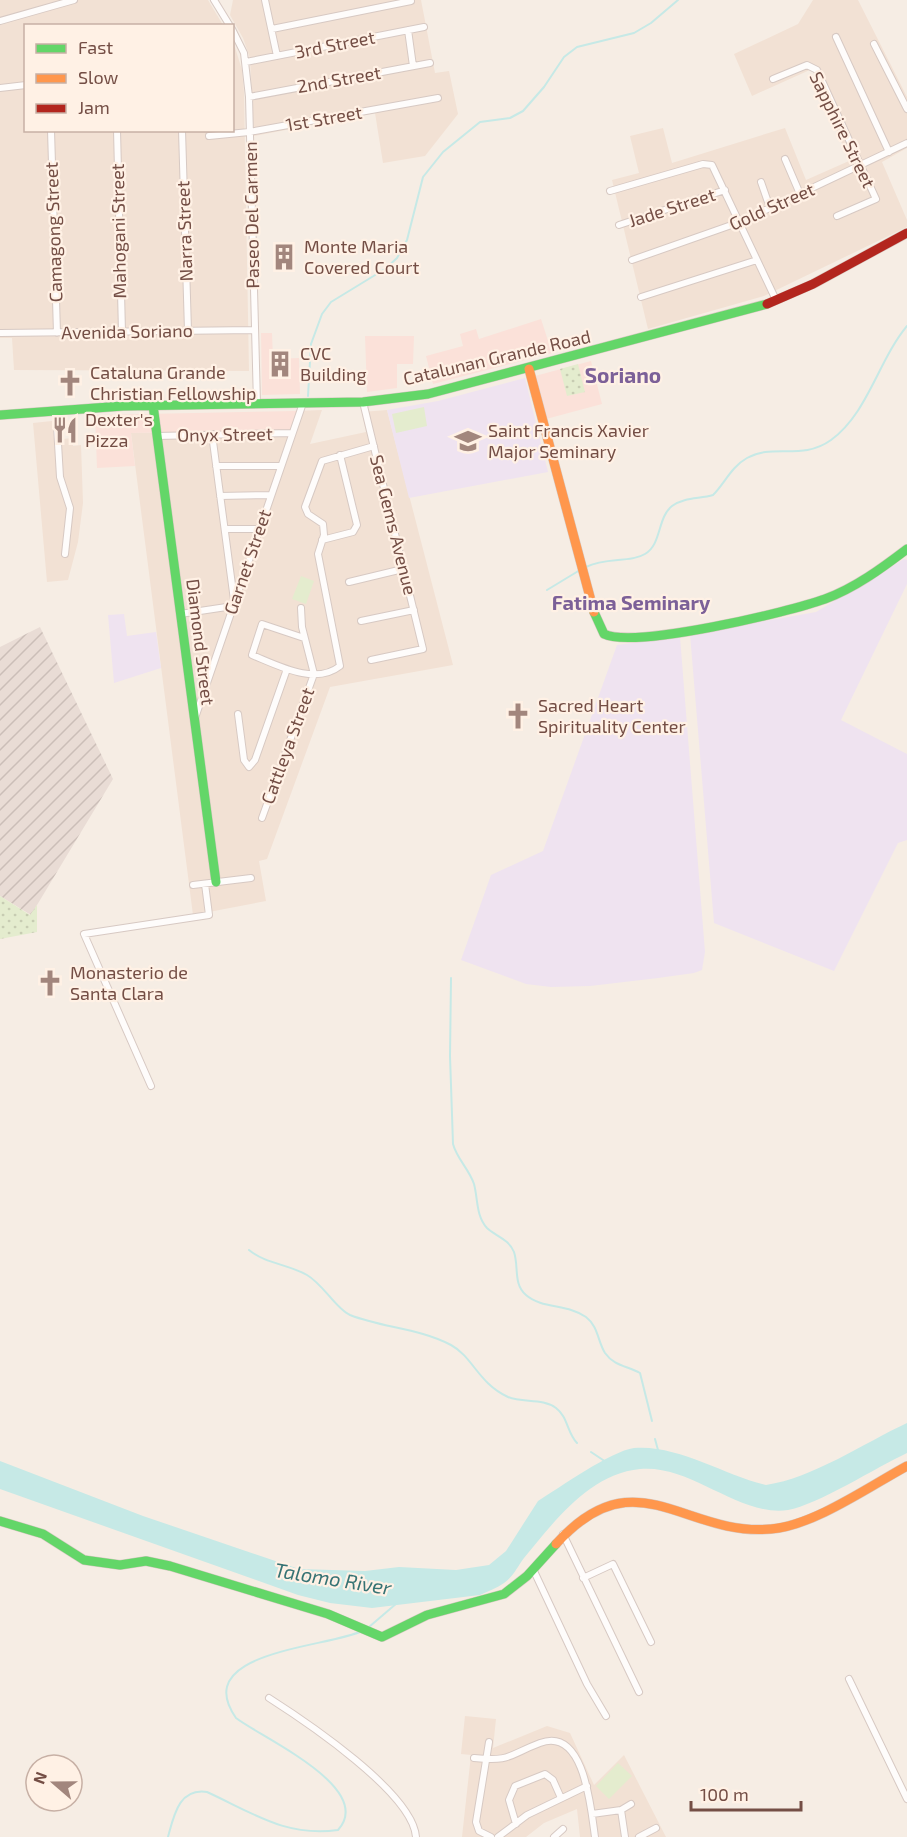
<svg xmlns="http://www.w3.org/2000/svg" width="907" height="1837" font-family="'Exo 2',sans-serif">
	<defs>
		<pattern id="industrial-furrows" width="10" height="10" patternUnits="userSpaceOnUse" patternTransform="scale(1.5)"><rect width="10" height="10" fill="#e9dcd5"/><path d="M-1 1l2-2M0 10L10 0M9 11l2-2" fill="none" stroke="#cbbeb8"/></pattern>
		<pattern id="grass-dots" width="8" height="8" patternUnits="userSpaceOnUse" patternTransform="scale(1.5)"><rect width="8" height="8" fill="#e4ecce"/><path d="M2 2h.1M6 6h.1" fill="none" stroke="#c7ccb2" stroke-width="1.8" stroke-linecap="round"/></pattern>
	</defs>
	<rect width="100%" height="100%" fill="#f6ede4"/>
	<path fill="#f2e1d4" d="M0 0H208L223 25 26 26V130H232L233 41 242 70 244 93 249 371 14 370 12 338H0Z
		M233 0H421L435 73 449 71 458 114 425 156 383 163 375 113 254 136 250 58 243 38 230 15Z
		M813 0H858L907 97V148L882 162 907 220V227L764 296 648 329 612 180 639 173 630 136 663 128 672 163 785 128 806 180 849 161 812 69 752 96 734 54 798 24Z
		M322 410 310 444 366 432 362 412 387 410 453 665 330 687 267 859 259 861 266 901 193 915 131 433 290 430 297 411Z
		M52 421 54 440 72 438 73 446 81 445 83 503 78 542 68 580 47 582 33 423Z
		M465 1716 496 1719 493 1748 547 1726 570 1733 594 1785 624 1755 666 1837H580L577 1809 544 1823 526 1837H462L471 1755 461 1754Z"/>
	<path fill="#fbe1d9" d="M541 319 552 353 433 384 426 356 463 346 460 334 476 329 479 339Z
		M261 333H272L273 359 299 358 300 394 262 395Z
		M365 336H414L413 364H397V388L367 392Z
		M591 361 602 404 546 419 535 376Z
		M297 411 290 430 131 433 135 466 97 468 95 415Z"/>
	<path fill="url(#industrial-furrows)" d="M40 627 113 779 31 915 0 896V647Z"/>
	<path fill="#efe3f0" d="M525 378 548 472 409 498 387 410 438 401Z
		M904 559 907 560V584L841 720 907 754V840L898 843 834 971 714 923 690 634 816 612Z
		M124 614 127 636 156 632 161 668 114 683 108 615Z
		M680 637 705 952 702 970 694 973 658 978 590 986 551 987 526 984 461 960 491 875 543 851 617 645Z"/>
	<path fill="url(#grass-dots)" d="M578 364 585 392 567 396 560 369Z
		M0 896 30 915 37 905V932L0 939Z"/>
	<path fill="#e4ecce" d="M424 407 427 426 396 433 392 414Z
		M301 576 314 581 306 604 292 599Z
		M618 1763 632 1776 609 1799 596 1786Z"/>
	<path fill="#c6e9e6" d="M907 1423V1453C877 1467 817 1505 788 1510 739 1517 691 1464 640 1469 589 1474 554 1522 524 1558 518 1566 513 1577 504 1583 497 1588 488 1591 480 1595L372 1608 330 1603 298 1595 0 1489V1461L143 1516 299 1569 365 1571 399 1567 456 1570 489 1565 506 1551 538 1501C559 1488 611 1451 634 1448 677 1444 724 1475 766 1485 813 1478 864 1443 907 1423Z"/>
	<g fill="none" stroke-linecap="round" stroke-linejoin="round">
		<path stroke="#c6e9e6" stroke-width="2" d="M308 396 311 344 322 314 331 302 385 269 397 258 407 240 423 177 443 152 480 122 510 118 523 111 544 87 564 57 577 47 634 33 651 23 678 0
			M586 567C606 557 630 563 645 554 662 544 657 518 672 506 684 497 700 499 713 495 725 483 731 467 747 458 773 443 802 461 831 440 868 413 878 361 907 326
			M547 590 580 570
			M451 978 450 1056 453 1144C457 1159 469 1169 474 1184 478 1199 476 1216 487 1228 495 1236 509 1239 514 1252 519 1267 513 1284 526 1295 542 1309 568 1304 586 1317 598 1326 598 1342 605 1353 614 1366 628 1366 640 1373L652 1421
			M249 1250C266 1264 288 1264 307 1275 324 1285 336 1309 350 1315 383 1328 419 1328 451 1345 473 1357 478 1383 508 1397 523 1403 543 1398 556 1408 568 1417 567 1433 577 1443
			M655 1439 658 1450
			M591 1452 606 1462
			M369 1627 397 1603
			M168 1837C174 1815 179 1788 207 1792 253 1813 285 1837 338 1830 376 1788 262 1738 236 1718 189 1651 326 1648 362 1631"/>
		<g stroke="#d7c9c3" stroke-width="8">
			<path id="street" d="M214 0 230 26
				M265 0 277 56
				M0 21 74 0
				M232 29 244 53 249 97 257 404
				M272 29 411 1
				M408 30 413 66
				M836 37 889 152
				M874 44 907 109
				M246 62 424 27
				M773 79 807 65 817 70 876 199 837 216
				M0 88 26 85
				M249 97 430 63
				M51 130 57 333
				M117 130 122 332
				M182 130 188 331
				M209 136 249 132 438 98
				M785 159 800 194
				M761 182 770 208
				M610 191 703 164 712 165 776 300
				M619 225 725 190
				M632 260 740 222 907 143
				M641 297 757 260
				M0 333 255 330
				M363 402 423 649 371 660
				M56 410 60 477 70 508 65 554
				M212 434 234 600
				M157 436 292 433
				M216 466H281
				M220 496 271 495
				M225 529H260
				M322 540 353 532 357 525 340 455
				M349 582 403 569
				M180 614 233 606
				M361 621 414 610
				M304 638 262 624 252 655C277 665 315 686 340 666L318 554 324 535 323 524 308 514 305 507 322 461 374 446
				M238 714 244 760 249 767 255 760 287 669
				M195 718 303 403
				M262 818 314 674 302 627 301 608
				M193 885 251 878
				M151 1086 84 934 209 915 205 884
				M563 1534 639 1692
				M533 1569 587 1684 606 1716
				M583 1578 613 1564 651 1642
				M849 1679 907 1799
				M269 1698C305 1721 413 1793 416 1837
				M489 1742 476 1822 479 1831 491 1837
				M474 1758C511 1762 508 1755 540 1743 585 1726 591 1810 595 1837
				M621 1810 625 1837
				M592 1814 621 1810 631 1804
				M516 1824 509 1800 515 1786 545 1774 553 1780 561 1798
				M498 1837 527 1815 587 1786
				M554 1837 563 1829
				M639 1837 656 1828"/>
		</g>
		<g stroke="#d6c8c1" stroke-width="10">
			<path id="fast" d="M153 405 216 882
				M0 415 123 406 363 402 428 394 767 304
				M594 612 604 634C634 649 789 612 825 599 855 588 882 568 907 549
				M0 1521 43 1534 84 1560 120 1565 146 1561 170 1566 328 1614 382 1637 427 1615 504 1594 527 1576 556 1544"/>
		</g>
		<g stroke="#d6c8c1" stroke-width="10">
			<path id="slow" d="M529 369 594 612
				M556 1544C636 1455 684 1537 771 1529 813 1526 870 1486 907 1466"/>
		</g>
		<g stroke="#d6c8c1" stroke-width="10">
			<path id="jam" d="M767 304 813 284 907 233"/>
		</g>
		<use href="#street" stroke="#fefcfb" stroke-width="6"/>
		<use href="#fast" stroke="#63d668" stroke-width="9"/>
		<use href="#slow" stroke="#ff974d" stroke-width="9"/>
		<use href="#jam" stroke="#b3261e" stroke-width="9"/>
	</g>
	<defs>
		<g id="building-bare" transform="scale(2.07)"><path d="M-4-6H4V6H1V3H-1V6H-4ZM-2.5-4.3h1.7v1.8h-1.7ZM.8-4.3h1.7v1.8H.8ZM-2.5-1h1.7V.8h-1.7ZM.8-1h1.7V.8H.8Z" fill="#a2867d" stroke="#fff1e5" stroke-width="2.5" paint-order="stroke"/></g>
		<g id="church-bare" transform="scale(2.07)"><path d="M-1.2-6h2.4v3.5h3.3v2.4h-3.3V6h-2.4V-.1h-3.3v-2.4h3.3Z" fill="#a2867d" stroke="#fff1e5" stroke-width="2.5" paint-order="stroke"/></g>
		<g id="restaurant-bare" transform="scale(2.07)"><path d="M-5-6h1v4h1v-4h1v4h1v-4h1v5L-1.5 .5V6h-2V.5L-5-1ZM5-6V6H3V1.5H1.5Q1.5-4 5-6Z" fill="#a2867d" stroke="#fff1e5" stroke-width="2.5" paint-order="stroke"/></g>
		<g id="university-bare" transform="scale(2.07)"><path d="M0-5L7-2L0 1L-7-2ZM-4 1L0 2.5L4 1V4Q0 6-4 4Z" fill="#a2867d" stroke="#fff1e5" stroke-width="2.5" paint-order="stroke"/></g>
	</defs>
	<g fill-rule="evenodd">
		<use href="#building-bare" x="284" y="257"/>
		<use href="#building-bare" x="280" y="364"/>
		<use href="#church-bare" x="70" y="383"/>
		<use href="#restaurant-bare" x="65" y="430"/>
		<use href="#university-bare" x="468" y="441"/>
		<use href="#church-bare" x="518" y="716"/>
		<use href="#church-bare" x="50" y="983"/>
	</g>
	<g text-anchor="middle" stroke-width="4.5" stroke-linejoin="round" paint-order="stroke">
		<g font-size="18" fill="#744e45" stroke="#fff1e5">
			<text transform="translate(335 45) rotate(-11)" y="6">3rd Street</text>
			<text transform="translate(339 80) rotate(-10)" y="6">2nd Street</text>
			<text transform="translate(324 119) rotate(-10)" y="6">1st Street</text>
			<text transform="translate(842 130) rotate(64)" y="6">Sapphire Street</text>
			<text transform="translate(772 207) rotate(-24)" y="6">Gold Street</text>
			<text transform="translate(672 208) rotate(-18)" y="6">Jade Street</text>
			<text transform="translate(252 215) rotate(-91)" y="6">Paseo Del Carmen</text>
			<text transform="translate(119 231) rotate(-91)" y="6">Mahogani Street</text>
			<text transform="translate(185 231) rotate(-92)" y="6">Narra Street</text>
			<text transform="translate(54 232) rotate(-92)" y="6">Camagong Street</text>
			<text transform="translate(127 332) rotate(-1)" y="6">Avenida Soriano</text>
			<text transform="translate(497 358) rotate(-13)" y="6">Catalunan Grande Road</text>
			<text transform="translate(225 435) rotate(-1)" y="6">Onyx Street</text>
			<text transform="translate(393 525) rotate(76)" y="6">Sea Gems Avenue</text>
			<text transform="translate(248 562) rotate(-71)" y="6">Garnet Street</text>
			<text transform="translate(200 642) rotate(83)" y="6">Diamond Street</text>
			<text transform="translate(288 746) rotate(-70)" y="6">Cattleya Street</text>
		</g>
		<g font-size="18" fill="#744e45" stroke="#fff1e5" text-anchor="start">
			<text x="304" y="253">Monte Maria<tspan x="304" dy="21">Covered Court</tspan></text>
			<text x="300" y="360">CVC<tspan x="300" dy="21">Building</tspan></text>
			<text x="90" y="379">Cataluna Grande<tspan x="90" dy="21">Christian Fellowship</tspan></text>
			<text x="85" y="426">Dexter's<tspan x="85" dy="21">Pizza</tspan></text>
			<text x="488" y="437">Saint Francis Xavier<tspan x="488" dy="21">Major Seminary</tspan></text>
			<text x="538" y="712">Sacred Heart<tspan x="538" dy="21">Spirituality Center</tspan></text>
			<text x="70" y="979">Monasterio de<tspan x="70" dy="21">Santa Clara</tspan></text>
		</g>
		<g font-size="20" font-weight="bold" fill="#7c6098" stroke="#fff1e5">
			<text x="631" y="610">Fatima Seminary</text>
		</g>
		<g font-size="20" font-style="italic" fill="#367374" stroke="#fff1e5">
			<text transform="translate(333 1579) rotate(9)" y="7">Talomo River</text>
		</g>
		<g font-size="21" font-weight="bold" fill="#7c6098" stroke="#fff1e5">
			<text x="623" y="383">Soriano</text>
		</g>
	</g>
	<rect x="24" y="24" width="210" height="108" fill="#fff1e5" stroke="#c7b0a5" stroke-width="1.5"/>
	<rect x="36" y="44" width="30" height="9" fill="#63d668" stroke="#c7b0a5" stroke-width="1.5"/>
	<text x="78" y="54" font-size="18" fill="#744e45">Fast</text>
	<rect x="36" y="74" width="30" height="9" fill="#ff974d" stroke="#c7b0a5" stroke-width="1.5"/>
	<text x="78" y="84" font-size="18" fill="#744e45">Slow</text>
	<rect x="36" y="104" width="30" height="9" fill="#b3261e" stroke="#c7b0a5" stroke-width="1.5"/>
	<text x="78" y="114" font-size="18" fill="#744e45">Jam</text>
	<g transform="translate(54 1783) rotate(290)"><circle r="28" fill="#fff1e5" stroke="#c7b0a5" stroke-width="1.5"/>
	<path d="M0-4.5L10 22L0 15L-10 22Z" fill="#a2867d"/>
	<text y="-9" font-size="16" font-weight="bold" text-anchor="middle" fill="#744e45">N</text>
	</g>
	<path d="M691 1801v9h110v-9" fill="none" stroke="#744e45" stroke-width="3"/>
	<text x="700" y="1801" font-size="18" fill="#744e45" stroke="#fff1e5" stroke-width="4.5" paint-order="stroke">100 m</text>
</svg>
